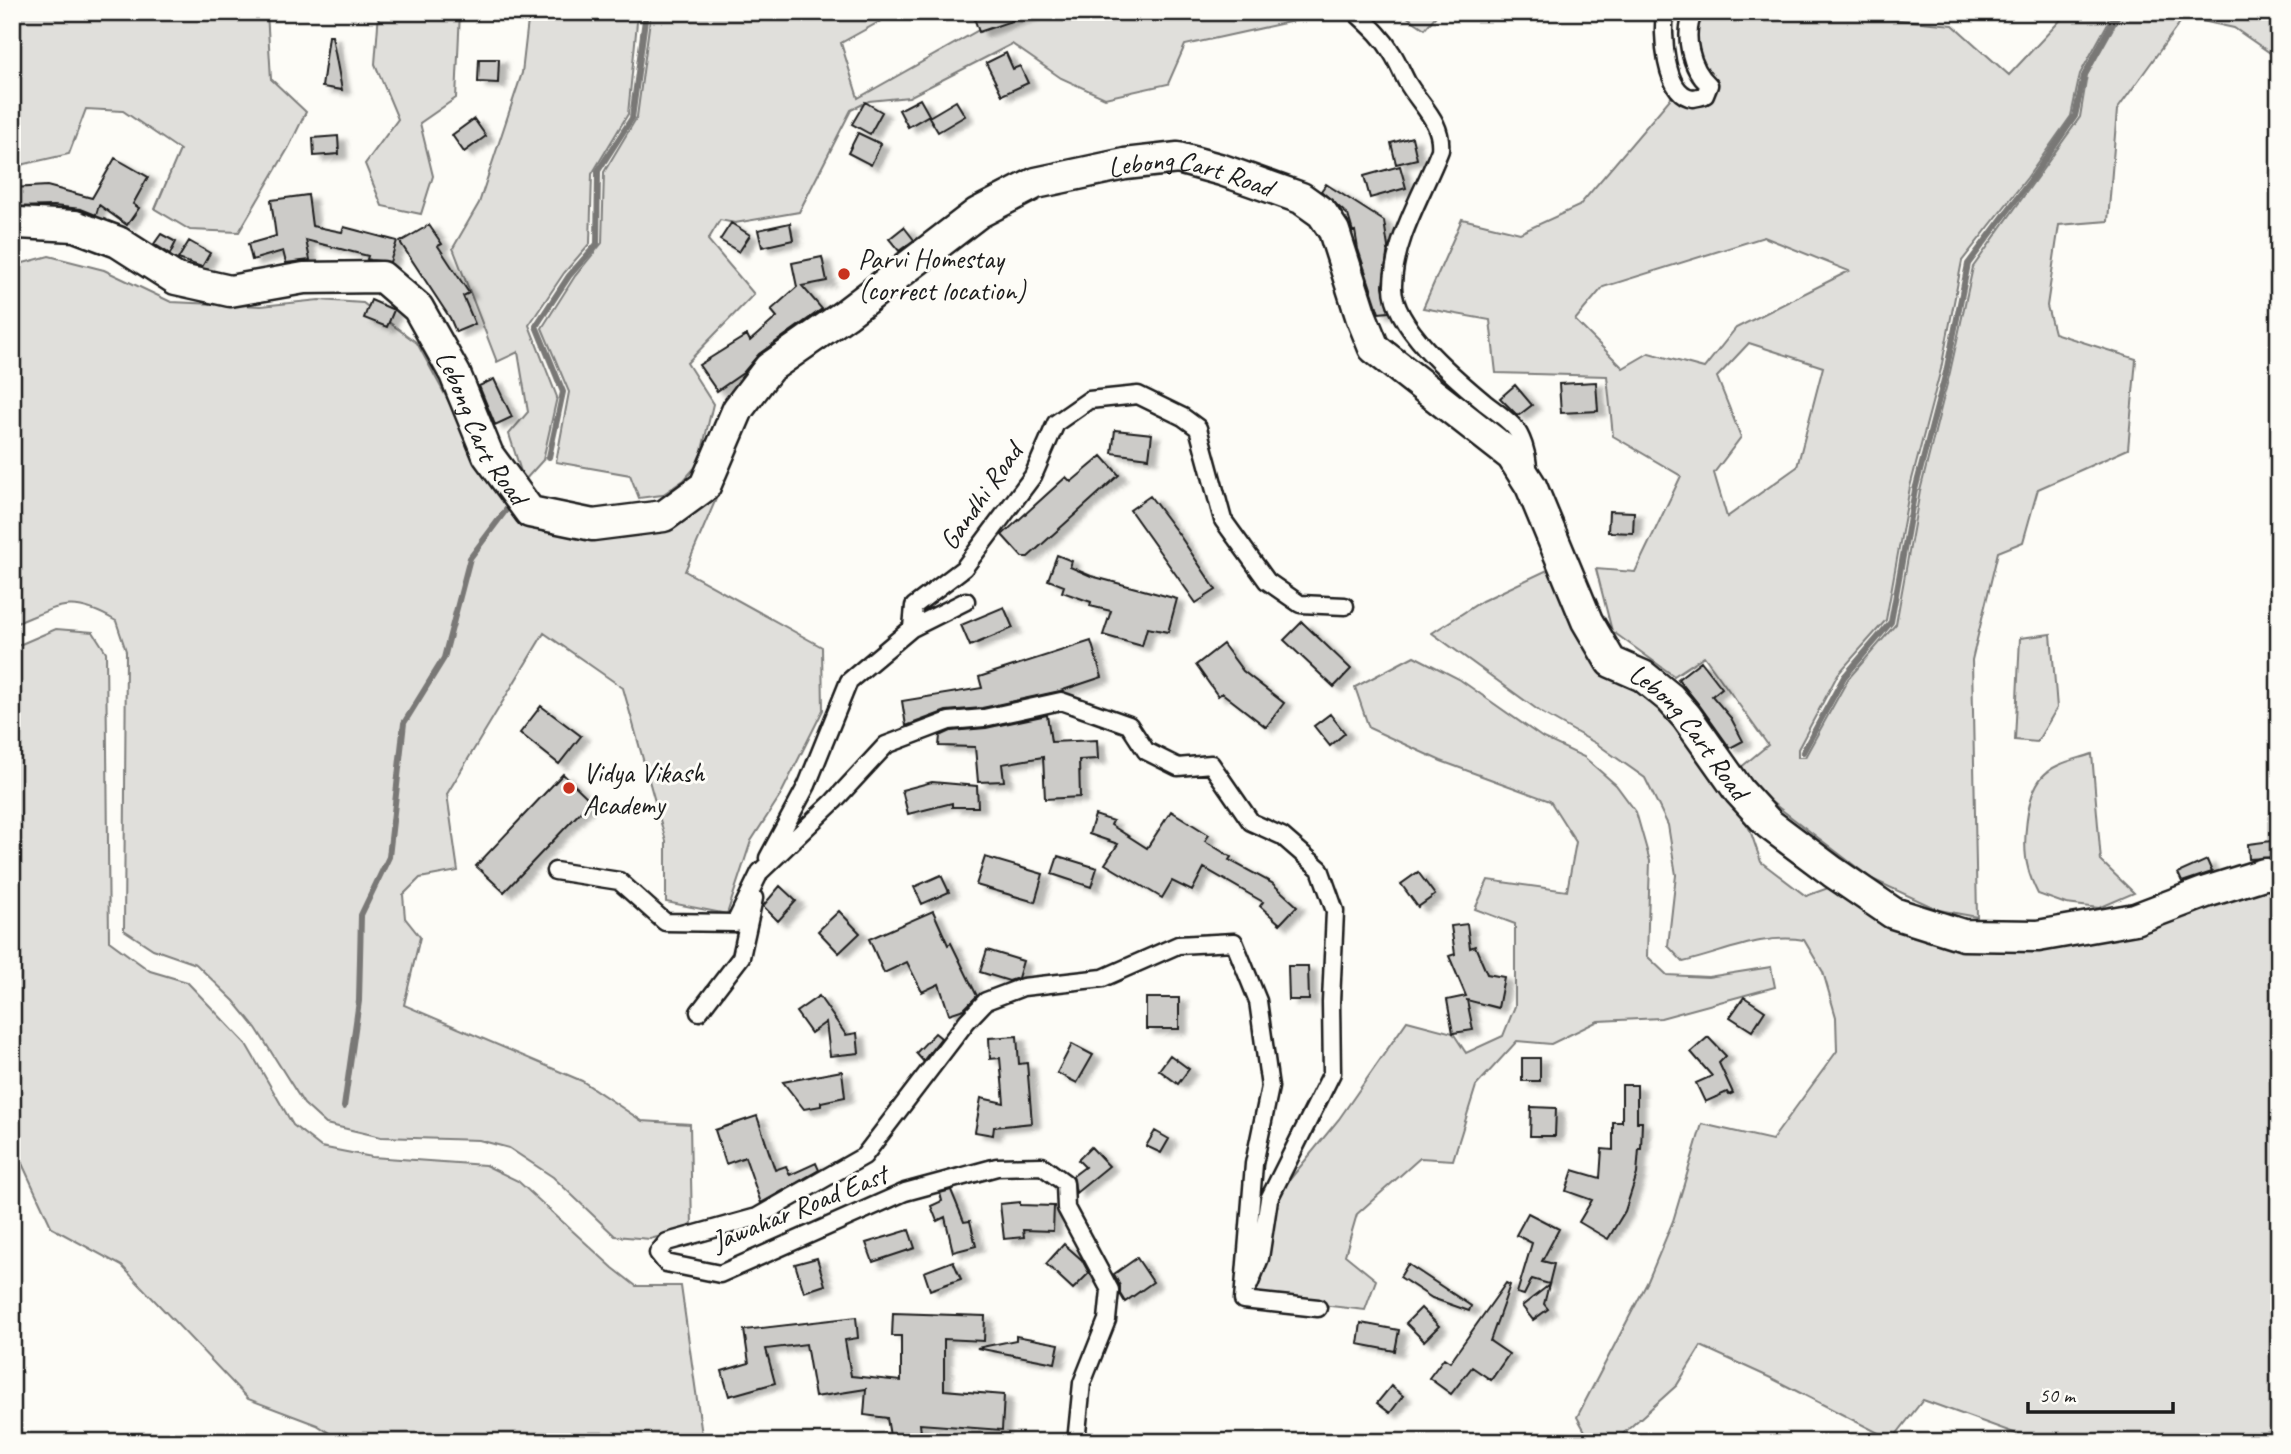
<svg xmlns="http://www.w3.org/2000/svg" width="2291" height="1454" font-family="Caveat,sans-serif">
	<defs>
		<filter id="shadow"><feDropShadow dx="8" dy="4.5" stdDeviation="2" flood-color="#0004"/></filter>
	</defs>
	<rect width="100%" height="100%" fill="#fdfcf7"/>
	<filter id="ink" filterUnits="userSpaceOnUse"><feTurbulence type="fractalNoise" baseFrequency=".0143" numOctaves="2"/><feDisplacementMap in="SourceGraphic" scale="14" xChannelSelector="R" yChannelSelector="G"/><feConvolveMatrix kernelMatrix="1 2 1 2 8 2 1 2 1" color-interpolation-filters="sRGB"/></filter>
	<g filter="url(#ink)">
		<path fill="#e0dfdb" stroke="#7e7e7c" stroke-width="2" fill-rule="evenodd" d="M12 12H267L271 79 306 112 289 147 239 232 190 230 155 209 180 150 123 111 86 109 69 154 12 167Z
			M379 12H460L456 98 420 123 433 176 421 214 382 206 365 164 398 119 375 64Z
			M529 12H638L628 114 592 174 590 243 564 273 529 325 557 397 543 460 524 481 509 434 528 412 518 352 497 362 453 248 479 203 522 73Z
			M651 12H897L841 43 858 98 993 22 1025 13 1299 12 1317 16 1185 45 1168 84 1105 98 1061 78 1012 44 909 97 869 101 851 110 799 212 735 223 720 220 708 240 754 294 687 363 713 404 699 463 684 480 662 495 639 498 630 475 556 462 569 392 542 328 575 276 602 243 604 172 637 117Z
			M1400 12H1439L1425 29Z
			M1698 12H1816L1953 25 2009 75 2068 12H2114L2080 74 2071 116 2027 178 1962 261 1941 369 1910 487 1886 620 1838 674 1798 749V757H1805L1848 679 1896 624 1920 491 1950 372 1973 267 2080 117 2087 75 2122 12H2279V59L2234 28 2184 17 2117 110 2108 221 2059 225 2047 306 2054 333 2136 359 2128 449 2038 489 2023 542 1998 552 1972 660 1977 917 1939 910 1872 879 1766 798 1740 768 1768 745 1704 656 1674 676 1612 631 1596 569 1635 572 1681 476 1613 436 1607 376 1496 373 1490 320 1423 308 1462 219 1520 233 1579 206 1674 94 1705 99 1693 49ZM1764 237 1849 271 1736 328 1704 368 1649 353 1623 368 1575 320 1603 287ZM1749 343 1823 367 1797 467 1727 517 1714 473 1741 437 1717 377Z
			M49 256 104 270 171 302 261 306 319 300 363 303 417 343 487 472 580 531 725 478 685 571 822 647 823 710 780 796 751 841 727 914 666 902V841L623 688 544 633 447 794 458 871 420 878 403 895 405 918 420 937 404 1005 582 1081 642 1121 690 1124 692 1228 650 1239 615 1236 553 1177 509 1148 479 1140 381 1137 326 1124 304 1104 256 1028 234 1001 196 964 153 949 124 930 126 651 116 621C70 594 58 607 12 625V266Z
			M1556 566 1643 684 1707 750 1750 830 1761 862 1806 896 1828 888 1890 921 1961 941 2259 888 2279 889V1442H2039L1923 1400 1892 1440 1773 1379 1701 1346 1677 1385 1614 1442H1591L1577 1417 1648 1281 1673 1221 1702 1124 1772 1140 1837 1051 1836 1017 1823 972 1804 940C1762 933 1723 953 1683 962L1668 946 1676 875 1668 825 1645 778 1597 744 1542 713 1432 633 1482 601Z
			M56 629 93 632 106 652 109 941 150 971 187 982 246 1044 293 1125 321 1147 372 1157 485 1165 518 1181 613 1268 636 1286H681L703 1442H343L317 1425 248 1399 122 1266 52 1228 12 1142V648Z
			M2051 634 2057 708 2037 742 2015 740 2020 638Z
			M1414 656 1459 679 1543 738 1584 757 1616 785 1636 812 1650 861 1647 956 1667 975 1708 977 1771 967 1775 987 1661 1018 1598 1021 1551 1044 1517 1041 1476 1086 1453 1160 1420 1158 1357 1214 1345 1255 1376 1280 1365 1310 1252 1297 1267 1257 1274 1199 1339 1119 1407 1021 1453 1033 1466 1053 1503 1036 1515 1006V924L1475 909 1488 880 1567 891 1576 842 1550 801 1441 761 1369 728 1355 687Z
			M2092 754 2101 861 2134 893 2099 908 2066 904 2038 894C2034 886 2030 877 2028 868 2022 846 2026 795 2042 777 2054 763 2075 760 2092 754Z"/>
		<g fill="none" stroke-linecap="round" stroke-linejoin="round">
			<path stroke="#797876" stroke-width="6" d="M549 457 563 392 536 326 569 276 597 244 598 171 632 118 646 12
				M1803 752 1844 677 1891 622 1915 490 1946 372 1968 264 2030 181 2075 116 2084 76 2118 12
				M344 1107 359 1001 361 915 389 857 404 723 444 658 470 558 506 510"/>
		</g>
		<path fill="#cccbc8" stroke="#1c1c1c" stroke-width="2" filter="url(#shadow)" d="M972 12H1028L1029 15 979 32Z
			M329 36H332L342 90 322 87Z
			M1006 53 1013 69 1020 66 1028 83 1002 95 986 63Z
			M479 59H499L498 83 478 82Z
			M920 99 929 115 908 127 899 110Z
			M956 101 965 116 938 132 929 117Z
			M865 102 882 112 870 134 852 124Z
			M474 119 486 136 464 152 452 135Z
			M858 133 881 144 871 165 848 153Z
			M338 136 339 154 314 156 313 138Z
			M1412 137 1417 159 1396 164 1391 143Z
			M115 158 148 177 133 204 139 208 127 225 99 205 96 215 81 209 54 206 12 207V188L47 186 92 198Z
			M1400 166 1406 188 1370 198 1364 176Z
			M1326 184 1384 221 1388 247 1383 286 1389 312 1379 313 1358 249 1355 231 1353 232 1348 215 1321 191Z
			M308 195 312 226 342 232 344 227 397 241 390 262 371 260 367 259 368 256 306 240 310 260 286 263 283 251 252 260 248 244 276 236 271 200Z
			M731 223 750 235 739 252 720 240Z
			M790 223 793 240 762 247 758 230Z
			M429 225 442 244 438 246 469 293 463 296 475 324 456 332 450 318 400 242Z
			M904 227 914 240 899 251 889 239Z
			M161 234 176 242 170 254 154 244Z
			M189 241 210 253 202 267 178 259Z
			M822 257 827 281 802 286 822 309 759 354 743 373 717 391 699 365 747 335 750 341 777 317 771 310 797 287 792 263Z
			M371 300 394 310 387 327 364 318Z
			M494 379 512 417 495 425 479 386Z
			M1596 382 1598 411 1561 413 1559 384Z
			M1515 385 1532 405 1518 416 1500 398Z
			M1115 430 1152 434 1149 458 1112 453Z
			M1102 456 1119 475 1028 557H1022L1002 535 1066 477 1071 482Z
			M1150 496 1180 536 1216 590 1196 603 1130 510Z
			M1609 511 1634 512 1633 533 1608 532Z
			M1057 555 1072 561 1070 567 1091 576 1177 599 1168 632 1147 628 1142 646 1103 635 1111 611 1090 606 1091 602 1062 592 1064 586 1048 580Z
			M1004 607 1013 628 970 646 961 625Z
			M1302 622 1351 669 1334 687 1284 640Z
			M1091 641 1102 677 1060 691 982 708 946 711 906 726 902 701 982 688 979 677Z
			M1223 644 1243 671 1284 703 1266 727 1222 693 1218 696 1196 665Z
			M1701 661 1722 688 1712 696 1731 718 1743 741 1730 748 1700 706 1678 679Z
			M541 706 581 736 559 764 520 733Z
			M1330 714 1345 733 1330 746 1314 726Z
			M1047 715 1051 742 1097 740 1098 759 1079 760 1080 797 1045 799 1043 757 1002 764 1004 781 978 782 975 747 939 746 940 736 951 731 986 728Z
			M563 774 591 801 504 892 476 866Z
			M932 782 977 786 978 807H952V803L908 814 902 790Z
			M1171 811 1209 835 1205 841 1231 857 1229 860 1272 883 1297 906 1280 924 1260 906 1263 902 1204 868 1192 891 1172 881 1162 898 1105 864 1118 844 1089 834 1095 815 1113 821 1111 825 1147 848Z
			M2279 840V857L2249 859 2248 844Z
			M1058 856 1097 868 1091 887 1052 874Z
			M985 857 1043 874 1035 902 976 885Z
			M2207 860 2212 872 2182 882 2178 873Z
			M1418 872 1435 895 1418 907 1401 884Z
			M941 875 949 892 922 904 914 887Z
			M780 886 796 901 778 921 763 906Z
			M839 911 860 933 839 953 818 931Z
			M933 911 948 945 951 943 977 996 964 1009 949 1014 939 984 922 992 907 962 884 973 869 939Z
			M1467 924 1470 948 1475 946 1487 974 1504 977 1498 1008 1467 1000 1473 1030 1453 1033 1447 1000 1466 996 1449 956 1455 954 1451 926Z
			M987 950 1023 961 1018 978 1009 981 980 972Z
			M1288 966H1308L1309 1000H1289Z
			M819 996 846 1035 857 1033 859 1053 830 1056 826 1022 811 1033 796 1012Z
			M1744 997 1765 1011 1752 1031 1730 1017Z
			M1146 998H1179V1029H1146Z
			M935 1033 941 1038 923 1061 916 1053Z
			M1017 1036 1019 1064 1027 1063 1032 1123 994 1127 993 1135 975 1132 981 1098 1004 1103 1000 1058 990 1059 989 1038Z
			M1708 1037 1726 1056 1719 1063 1733 1093 1729 1095 1727 1092 1705 1102 1696 1083 1712 1076 1691 1052Z
			M1072 1044 1093 1055 1077 1083 1057 1073Z
			M1170 1055 1189 1069 1178 1084 1159 1070Z
			M1522 1058H1540V1081H1522Z
			M842 1071 845 1097 821 1102V1106L804 1109 783 1082Z
			M1622 1085H1637V1122H1642L1641 1149H1639L1637 1174 1625 1211 1608 1239 1579 1222 1592 1200 1566 1191 1573 1170 1600 1178 1602 1149 1613 1150V1122H1622Z
			M1531 1107 1556 1108 1555 1136H1530Z
			M757 1116 775 1170 786 1166 790 1175 816 1163 819 1170 761 1203 745 1157 726 1164 715 1130Z
			M1155 1131 1169 1139 1161 1153 1146 1146Z
			M1091 1147 1109 1166 1076 1193 1073 1176 1085 1167 1078 1160Z
			M951 1190 964 1222 970 1221 976 1246 953 1252 945 1217 937 1221 931 1206 942 1201 940 1193Z
			M1020 1202V1205L1054 1206 1053 1231 1023 1230 1024 1237 1004 1239 1000 1204Z
			M1528 1213 1559 1229 1542 1261 1554 1264 1549 1284 1532 1279 1524 1295 1517 1293 1532 1243 1516 1235Z
			M909 1230 915 1248 873 1262 866 1243Z
			M1064 1244 1082 1260 1089 1273 1073 1289 1046 1264Z
			M817 1258 825 1285 804 1292 795 1264Z
			M1137 1258 1153 1282 1125 1302 1120 1294V1286L1114 1274Z
			M953 1261 961 1279 930 1290 924 1272Z
			M1408 1264 1471 1306 1469 1311 1432 1298 1400 1277Z
			M1506 1283 1510 1285 1490 1341 1509 1354 1491 1380 1472 1367 1451 1394 1429 1378 1444 1358 1450 1362Z
			M1549 1285 1544 1304 1548 1309 1533 1320 1522 1306Z
			M1421 1308 1439 1326 1424 1341 1406 1323Z
			M893 1313 985 1316 984 1341 944 1339V1390L1004 1395 1002 1430 920 1424 922 1442H891L887 1418 864 1415 866 1389 815 1397 806 1344 766 1349 775 1383 729 1396 722 1371 749 1363 744 1330 856 1317 858 1338 845 1340 851 1376 901 1381V1336H892Z
			M1361 1323 1399 1330 1395 1351 1358 1344Z
			M1016 1336 1059 1344 1055 1363 977 1348 1016 1340Z
			M1391 1386 1403 1396 1390 1413 1377 1403Z"/>
		<g fill="none" stroke-linecap="round" stroke-linejoin="round">
			<g stroke="#1c1c1c" stroke-width="21">
				<path id="street" d="M1355 12C1369 25 1382 36 1392 53 1398 62 1402 73 1407 82 1420 105 1443 122 1440 150 1424 192 1394 238 1393 285 1391 325 1455 378 1485 403 1494 410 1506 418 1514 427 1522 436 1527 454 1528 466
					M1665 12C1662 33 1664 95 1693 98 1694 98 1704 96 1705 95L1709 85C1691 69 1682 35 1694 12
					M912 628 966 601
					M768 858 807 785 849 681 912 628 914 606 964 568 1033 476 1056 423 1089 400 1138 395 1183 417 1198 428 1223 520 1267 581 1300 604 1345 606
					M555 871 619 881 665 922 735 923 760 872 834 801 886 745 949 721 984 718 1061 701 1129 725 1146 751 1178 767 1211 764 1251 822 1282 836 1320 869 1335 911 1331 1002 1332 1073 1269 1199 1260 1258 1249 1285
					M699 1012 741 957 754 898
					M1243 1300 1318 1308
					M1076 1442 1082 1383 1107 1320 1110 1290 1066 1208 1065 1183 1042 1166 997 1167 905 1192 720 1274 666 1263 658 1253 667 1242 757 1217 864 1156 967 1021 986 1001 1023 987 1103 978 1178 945 1234 942 1258 1001 1270 1087 1254 1164 1243 1300"/>
			</g>
			<g stroke="#1c1c1c" stroke-width="35">
				<g id="highway">
					<path id="s1" d="M12 226 18 223 75 226 118 242 176 279 230 291 304 278 382 277 418 308 455 374 488 455 530 512 593 525 664 516 705 486 738 409 769 368 846 314 978 213 1036 183 1125 164 1178 158 1222 170 1301 198 1322 213 1334 231 1361 316 1374 348 1512 456 1531 486 1587 621 1611 662 1643 676 1670 698 1686 716 1739 791 1769 824 1833 872 1893 913 1963 935 2038 936 2135 919 2206 892 2264 874H2279"/>
				</g>
			</g>
			<use href="#street" stroke="#fdfcf7" stroke-width="16"/>
			<use href="#highway" stroke="#fdfcf7" stroke-width="30"/>
		</g>
	</g>
	<g fill="#c8321e" stroke="#fdfcf7" stroke-width="2.5">
		<circle cx="844" cy="274" r="7"/>
		<circle cx="569" cy="788" r="7"/>
	</g>
	<g text-anchor="middle" stroke-width="6" stroke-linejoin="round" paint-order="stroke">
		<g font-size="28" fill="#1c1c1c" stroke="#fdfcf7">
			<text dy="10" stroke="none"><textPath href="#s1" startOffset="1474">Lebong Cart Road</textPath></text>
			<text dy="10" stroke="none"><textPath href="#s1" startOffset="570">Lebong Cart Road</textPath></text>
			<text transform="translate(980 496) rotate(-55)" y="10">Gandhi Road</text>
			<text dy="10" stroke="none"><textPath href="#s1" startOffset="2272">Lebong Cart Road</textPath></text>
			<text transform="translate(799 1207) rotate(-22)" y="10">Jawahar Road East</text>
		</g>
		<g font-size="28" fill="#1c1c1c" stroke="#fdfcf7" text-anchor="start">
			<text x="858" y="268">Parvi Homestay<tspan x="858" dy="32">(correct location)</tspan></text>
			<text x="583" y="782">Vidya Vikash<tspan x="583" dy="32">Academy</tspan></text>
		</g>
	</g>
	<rect width="2291" height="1454" fill="none" stroke="#fdfcf7" stroke-width="42"/>
	<rect x="21" y="21" width="2249" height="1412" fill="none" stroke="#1c1c1c" stroke-width="2.5" filter="url(#ink)"/>
	<path d="M2028 1402v10h145v-10" fill="none" stroke="#1c1c1c" stroke-width="3.5"/>
	<text x="2039" y="1402" font-size="21" fill="#1c1c1c" stroke="#fdfcf7" stroke-width="5" paint-order="stroke">50 m</text>
</svg>
